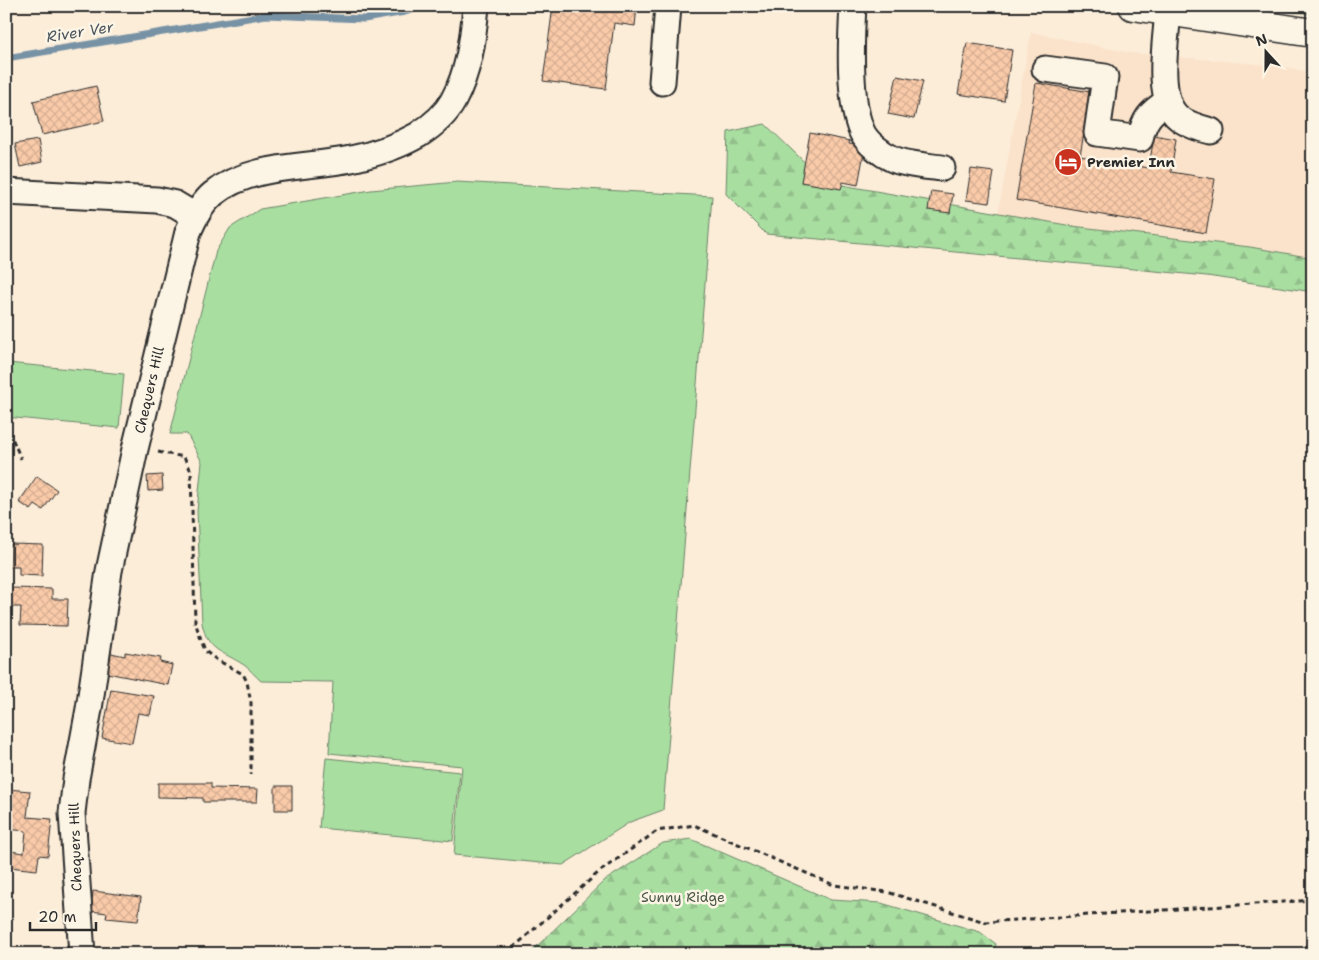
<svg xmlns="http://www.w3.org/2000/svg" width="1319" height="960" font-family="'Shantell Sans',sans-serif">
	<defs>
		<pattern id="forest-firs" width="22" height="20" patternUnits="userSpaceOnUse" patternTransform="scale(1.25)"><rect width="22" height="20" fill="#a9dea1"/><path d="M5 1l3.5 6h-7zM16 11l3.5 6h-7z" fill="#92bf8b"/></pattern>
		<pattern id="building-cross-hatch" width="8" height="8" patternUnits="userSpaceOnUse" patternTransform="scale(1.25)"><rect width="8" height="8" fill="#facba9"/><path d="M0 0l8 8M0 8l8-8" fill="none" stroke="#d6ae92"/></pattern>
	</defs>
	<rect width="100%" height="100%" fill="#fcedd9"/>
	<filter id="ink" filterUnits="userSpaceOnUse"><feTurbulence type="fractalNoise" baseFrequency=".02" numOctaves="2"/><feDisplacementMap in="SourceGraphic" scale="10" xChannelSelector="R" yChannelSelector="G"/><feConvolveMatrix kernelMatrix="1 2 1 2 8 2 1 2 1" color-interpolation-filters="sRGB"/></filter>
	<g filter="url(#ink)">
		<path fill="#fbe3cb" d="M1031 32 1131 53 1281 66 1313 73V258L1250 247 1072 226 998 213Z"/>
		<path fill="#a9dea1" stroke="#6a8466" d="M457 182 712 196 663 810 630 822 563 865 454 855 462 766 329 753 333 682 261 681C255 676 250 669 244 665 221 650 208 652 202 623L197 511 202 462 187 434H170L216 251 230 228 260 209 371 190Z
			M7 363 124 374 119 428 6 417Z
			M326 758 460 772 453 841 319 828Z"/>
		<path fill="url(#forest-firs)" stroke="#6a8466" d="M1245 6H1313V14Z
			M765 124 825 182 1072 226 1250 247 1313 258V292L1207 276 766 234 726 194 728 132Z
			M691 839 831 900 881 903 980 932 996 944 993 954H529L604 881 663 843Z"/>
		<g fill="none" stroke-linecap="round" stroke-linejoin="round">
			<path stroke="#7792a5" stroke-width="7" d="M6 58 266 15 364 19 405 12 425 6"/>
		</g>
		<path fill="url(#building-cross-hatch)" stroke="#2b2b2b" d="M553 6H637L635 26 614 23 606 89 543 81Z
			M967 43 1012 50 1004 101 958 94Z
			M897 76 923 81 914 119 888 114Z
			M1036 83 1091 92 1080 156 1149 168 1154 135 1176 139 1171 172 1215 179 1206 233 1016 200Z
			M96 86 104 121 42 135 33 101Z
			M810 133 850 141 849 144 865 147 858 185 843 182 841 189 801 182Z
			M38 140 42 162 20 167 15 144Z
			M971 169 994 172 989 203 966 200Z
			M931 191 953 194 950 213 928 210Z
			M162 475 163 490 148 491 147 476Z
			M37 476 57 490 43 510 35 505 31 510 19 502Z
			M11 544 43 545 42 576 19 575V567H10Z
			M10 588 52 589V599H68L67 626 20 625 21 607H9Z
			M125 652 161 658 160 662 172 665 168 685 107 673 111 653 125 656Z
			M111 689 154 696 150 715 138 713 132 743 102 738Z
			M158 783H211V788L258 789 257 802H203V798L158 797Z
			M275 786H292V810H275Z
			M7 789 30 791 27 817 52 819 48 856 39 855 37 870 9 867 10 851 24 853 26 831 6 829Z
			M93 891 141 897 138 921 106 918 107 913 91 911Z"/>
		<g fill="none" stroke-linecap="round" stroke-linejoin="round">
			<g stroke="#2b2b2b" stroke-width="29">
				<path id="minor" d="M853 6C851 40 848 101 862 132 867 143 882 154 893 159 907 165 927 166 942 168
					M1168 12C1166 39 1155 100 1179 118 1188 125 1200 128 1211 131
					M1045 69 1105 77 1097 133 1140 139C1144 120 1150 112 1167 102
					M662 82 668 6
					M6 192 157 200 175 204 195 216
					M82 954 72 813 76 779 89 709 109 571 135 449 188 232C194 218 201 204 213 194 250 164 307 168 351 159 375 154 397 147 418 135 432 126 445 116 453 101 469 71 473 40 476 6"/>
			</g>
			<g stroke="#2b2b2b" stroke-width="31">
				<path id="major" d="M1133 6 1313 33"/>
			</g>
			<path stroke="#2b2b2b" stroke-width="3" stroke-dasharray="5 4" stroke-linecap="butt" d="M6 434 12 438 21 459
				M158 452 184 457 191 471 195 622 205 651 217 660 243 674 247 682 251 703V775
				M506 954 599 872 657 831 694 825 834 885 887 892 985 922 1313 900"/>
			<use href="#minor" stroke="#fcf5e5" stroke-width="25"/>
			<use href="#major" stroke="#fcf5e5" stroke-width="28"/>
		</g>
	</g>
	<defs>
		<g id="hotel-disc" transform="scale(1.4375)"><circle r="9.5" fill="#c8321e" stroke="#fcf5e5"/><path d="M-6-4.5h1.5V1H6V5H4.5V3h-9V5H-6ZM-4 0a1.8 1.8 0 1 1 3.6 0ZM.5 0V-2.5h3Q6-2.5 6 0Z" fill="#fff"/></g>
	</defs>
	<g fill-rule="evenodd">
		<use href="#hotel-disc" x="1068" y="162"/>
	</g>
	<g text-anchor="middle" stroke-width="5" stroke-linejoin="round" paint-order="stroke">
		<g font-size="14" font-weight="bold" fill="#2b2b2b" stroke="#fcf5e5" text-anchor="start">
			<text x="1087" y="167">Premier Inn</text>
		</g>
		<g font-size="14" fill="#2b2b2b" stroke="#fcf5e5">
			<text transform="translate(149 390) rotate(-77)" y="5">Chequers Hill</text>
			<text transform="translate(75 847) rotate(-92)" y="5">Chequers Hill</text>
		</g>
		<g font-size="14" fill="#4a5848" stroke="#fcf5e5">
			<text x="683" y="902">Sunny Ridge</text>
		</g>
		<g font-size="15" font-style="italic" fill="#4b565e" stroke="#fcf5e5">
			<text transform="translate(80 32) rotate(-9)" y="5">River Ver</text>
		</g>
	</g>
	<rect width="1319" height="960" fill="none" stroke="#fcf5e5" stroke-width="25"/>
	<rect x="12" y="12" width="1294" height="935" fill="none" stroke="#2b2b2b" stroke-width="2" filter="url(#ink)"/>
	<g transform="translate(1266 52) rotate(339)" stroke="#fcf5e5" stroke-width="4" paint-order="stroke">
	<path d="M0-4L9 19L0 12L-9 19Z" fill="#2b2b2b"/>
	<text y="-8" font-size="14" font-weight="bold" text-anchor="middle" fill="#2b2b2b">N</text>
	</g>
	<path d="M30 922v8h66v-8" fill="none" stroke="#2b2b2b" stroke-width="2.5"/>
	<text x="38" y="922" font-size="15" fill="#2b2b2b" stroke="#fcf5e5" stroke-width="4" paint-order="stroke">20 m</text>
</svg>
